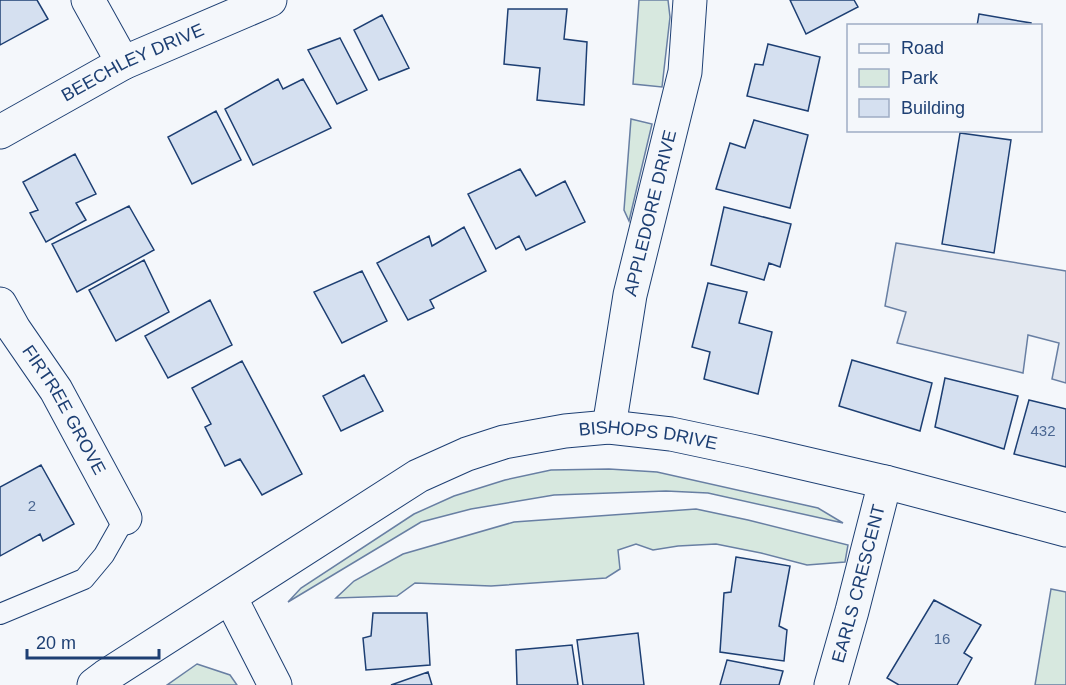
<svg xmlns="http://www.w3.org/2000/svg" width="1066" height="685" font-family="Helvetica,sans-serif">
	<rect width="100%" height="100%" fill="#f4f7fb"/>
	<path fill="#d7e8df" stroke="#687fa3" stroke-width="1.5" d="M639 0H668L670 17 662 87 633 84Z
		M631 119 652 124 629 221 624 210Z
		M609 469 657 472 818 508 843 523 708 493 666 491 554 495 471 509 421 522 288 602 301 588 414 514 454 496 505 480 551 470Z
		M696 509 748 520 848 545 845 562 807 565 761 553 716 544 678 546 653 550 636 544 618 550 620 569 606 578 491 586 415 583 397 596 336 598 354 581 403 554 514 522Z
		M1051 589 1066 592V685H1035Z
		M197 664 230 675 237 685H167Z"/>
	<path fill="#e3e8f0" stroke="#687fa3" stroke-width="1.5" d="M896 243 1066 271V383L1052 379 1059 343 1028 335 1023 373 897 343 906 312 885 306Z"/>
	<path fill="#d5e0f0" stroke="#1d3f73" stroke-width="1.5" d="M0 0H37L48 19 0 45Z
		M790 0H854L858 7 806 34Z
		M508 9H567L564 39 587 42 584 105 537 100 540 68 504 64Z
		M979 14 1031 23V26H977Z
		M382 15 409 68 379 80 354 30Z
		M340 38 367 90 337 104 308 50Z
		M768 44 820 57 808 111 747 96 755 64 763 65Z
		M278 79 283 89 303 79 331 128 253 165 225 109Z
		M216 111 241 160 192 184 168 137Z
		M754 120 808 135 790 208 716 189 730 143 745 148Z
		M960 133 1011 140 994 253 942 244Z
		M75 154 96 194 76 203 86 220 46 242 30 213 38 210 23 182Z
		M520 169 536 196 565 181 585 222 526 250 519 236 496 249 468 194Z
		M129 206 154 250 77 292 52 244Z
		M724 207 791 224 780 267 769 263 764 280 711 265Z
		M464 227 486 271 430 300 434 308 408 320 377 263 429 236 432 246Z
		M144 260 169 312 116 341 89 290Z
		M362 271 387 321 342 343 314 292Z
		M708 283 747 292 739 323 772 332 758 394 704 379 710 352 692 347Z
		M210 300 232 345 168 378 145 336Z
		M852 360 932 383 920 431 839 406Z
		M242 361 302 474 262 495 240 459 225 466 205 427 211 424 192 388Z
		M364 375 383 411 341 431 323 396Z
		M945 378 1018 396 1004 449 935 427Z
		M1029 400 1066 409V467L1014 454Z
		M41 465 74 524 43 541 40 534 0 556V487Z
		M736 557 790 566 779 626 787 630 784 661 720 652 724 593 731 592Z
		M934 600 981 625 964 653 972 658 957 685H899L887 678Z
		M373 613H427L430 665 366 670 363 638 371 636Z
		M638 633 644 685H583L577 640Z
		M572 645 578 685H517L516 650Z
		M727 660 783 671 779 685H720Z
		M428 672 432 685H391Z"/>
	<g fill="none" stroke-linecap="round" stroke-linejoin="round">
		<g stroke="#1d3f73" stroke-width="22">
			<path id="service" d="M0 614 84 579 104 555 125 518"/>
		</g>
		<g stroke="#1d3f73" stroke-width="35">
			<g id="minor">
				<path d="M88 0 123 63"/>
				<path id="s1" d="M0 132 123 63 270 0"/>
				<path id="s2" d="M0 304 14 329 56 390 125 518"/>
				<path id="s3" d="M609 427 630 295 685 72 690 0"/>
				<path d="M230 597 275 685"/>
				<path id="s4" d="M831 685 852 611 885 482"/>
			</g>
		</g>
		<g stroke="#1d3f73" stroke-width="35">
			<g id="tertiary">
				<path id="s5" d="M94 685 106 676 418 476 467 454 504 442 565 431 609 427 671 434 751 451 885 482 1066 530"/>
			</g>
		</g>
		<use href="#service" stroke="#f4f7fb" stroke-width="20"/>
		<use href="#minor" stroke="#f4f7fb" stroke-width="33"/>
		<use href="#tertiary" stroke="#f4f7fb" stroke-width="33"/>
	</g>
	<g text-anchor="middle" stroke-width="4.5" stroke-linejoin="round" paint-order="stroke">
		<g font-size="15" fill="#4b6792">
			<text x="1043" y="436">432</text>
			<text x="32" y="511">2</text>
			<text x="942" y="644">16</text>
		</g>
		<g font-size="18" fill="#1d3f73" stroke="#f4f7fb">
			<text dy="6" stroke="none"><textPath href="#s1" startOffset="150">BEECHLEY DRIVE</textPath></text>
			<text dy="6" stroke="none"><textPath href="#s3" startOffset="218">APPLEDORE DRIVE</textPath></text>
			<text dy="6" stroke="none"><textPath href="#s2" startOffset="124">FIRTREE GROVE</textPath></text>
			<text dy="6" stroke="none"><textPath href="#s5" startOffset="624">BISHOPS DRIVE</textPath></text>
			<text dy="6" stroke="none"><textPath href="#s4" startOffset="105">EARLS CRESCENT</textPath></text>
		</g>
	</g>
	<rect x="847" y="24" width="195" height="108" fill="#f4f7fb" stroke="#9eadc5" stroke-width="1.5"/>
	<rect x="859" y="44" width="30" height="9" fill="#f4f7fb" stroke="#9eadc5" stroke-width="1.5"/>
	<text x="901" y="54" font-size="18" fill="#1d3f73">Road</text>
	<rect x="859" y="69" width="30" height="18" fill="#d7e8df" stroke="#9eadc5" stroke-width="1.5"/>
	<text x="901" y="84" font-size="18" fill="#1d3f73">Park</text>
	<rect x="859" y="99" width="30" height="18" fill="#d5e0f0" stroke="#9eadc5" stroke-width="1.5"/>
	<text x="901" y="114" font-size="18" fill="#1d3f73">Building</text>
	<path d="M27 649v9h132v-9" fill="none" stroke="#1d3f73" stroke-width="3"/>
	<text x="36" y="649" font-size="18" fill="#1d3f73" stroke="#f4f7fb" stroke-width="4.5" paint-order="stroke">20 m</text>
</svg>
